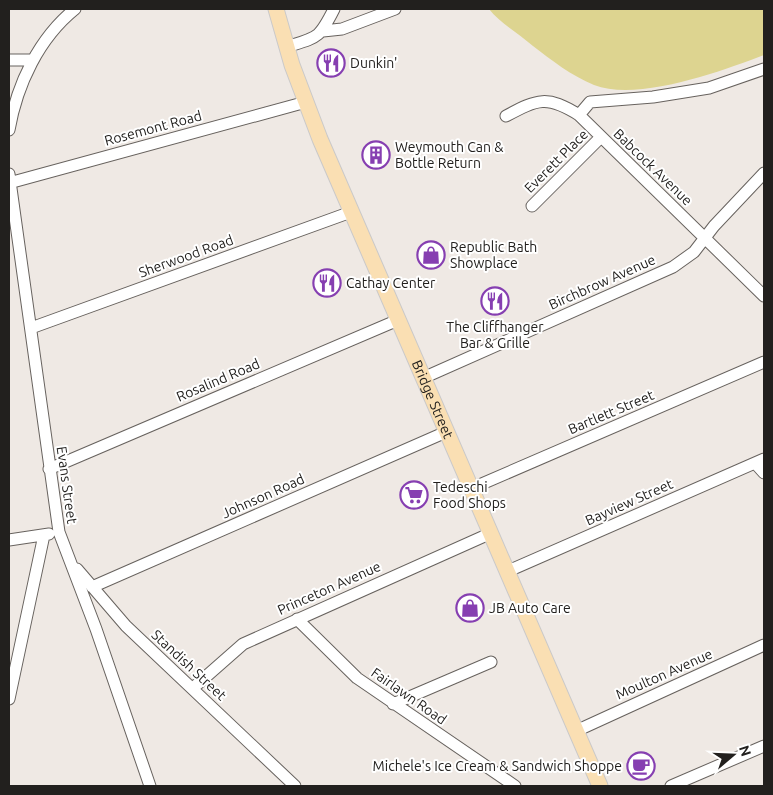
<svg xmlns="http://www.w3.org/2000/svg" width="773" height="795" font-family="Ubuntu,sans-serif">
	<rect width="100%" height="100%" fill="#efe9e4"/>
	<path fill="#ddd490" d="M489 9H764V55C722 71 638 102 594 85 572 76 551 60 533 46 519 34 500 23 489 9Z"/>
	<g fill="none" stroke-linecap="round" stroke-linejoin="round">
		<g stroke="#67625e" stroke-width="13">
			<path id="minor" d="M323 31 342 29 395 9
				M286 47C318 37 319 39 334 9
				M9 60H33
				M579 115 590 102 653 97 709 88 764 69
				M506 116C538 99 547 95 579 115L764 296
				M9 130C17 84 39 38 75 9
				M9 174 59 532 96 629 150 786
				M9 183 306 102
				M532 206 601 137
				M31 328 351 212
				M423 378 673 267 694 252 714 226 764 173
				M755 463 764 473
				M49 469 398 320
				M470 489 764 362
				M9 540 49 534
				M77 569 126 626 295 786
				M506 572 764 459
				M92 587 446 432
				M297 619 357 678 515 786
				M193 688 243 644 489 534
				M9 699 44 535
				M393 704 491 662
				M576 731 764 645
				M671 786 764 746"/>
		</g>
		<g stroke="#cac9c9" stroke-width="17">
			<g id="major">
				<path id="s1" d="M276 9 292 65 320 139 600 786"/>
			</g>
		</g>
		<use href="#minor" stroke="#fff" stroke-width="11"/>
		<use href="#major" stroke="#fadfb3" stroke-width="15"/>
	</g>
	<defs>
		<g id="restaurant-ring" transform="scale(1.4375)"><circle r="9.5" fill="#fff" stroke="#863fb1" stroke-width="1.5"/><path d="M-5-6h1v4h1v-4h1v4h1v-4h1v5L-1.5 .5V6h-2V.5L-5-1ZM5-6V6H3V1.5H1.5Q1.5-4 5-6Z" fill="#863fb1"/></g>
		<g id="building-ring" transform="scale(1.4375)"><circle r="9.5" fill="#fff" stroke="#863fb1" stroke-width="1.5"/><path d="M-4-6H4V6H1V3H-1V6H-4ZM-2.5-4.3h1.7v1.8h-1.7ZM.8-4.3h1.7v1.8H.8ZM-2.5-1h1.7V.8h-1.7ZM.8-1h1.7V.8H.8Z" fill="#863fb1"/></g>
		<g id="shop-ring" transform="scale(1.4375)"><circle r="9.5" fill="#fff" stroke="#863fb1" stroke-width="1.5"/><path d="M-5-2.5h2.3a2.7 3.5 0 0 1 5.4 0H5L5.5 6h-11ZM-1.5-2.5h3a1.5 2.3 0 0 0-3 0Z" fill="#863fb1"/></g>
		<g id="supermarket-ring" transform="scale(1.4375)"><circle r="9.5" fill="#fff" stroke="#863fb1" stroke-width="1.5"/><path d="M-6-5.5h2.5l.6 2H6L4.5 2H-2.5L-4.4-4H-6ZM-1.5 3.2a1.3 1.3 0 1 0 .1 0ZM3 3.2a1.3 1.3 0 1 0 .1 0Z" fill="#863fb1"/></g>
		<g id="cafe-ring" transform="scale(1.4375)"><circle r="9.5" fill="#fff" stroke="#863fb1" stroke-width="1.5"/><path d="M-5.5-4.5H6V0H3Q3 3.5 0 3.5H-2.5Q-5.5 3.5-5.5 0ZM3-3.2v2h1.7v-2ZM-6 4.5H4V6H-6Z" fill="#863fb1"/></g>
	</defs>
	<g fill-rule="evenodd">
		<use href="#restaurant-ring" x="331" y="63"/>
		<use href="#building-ring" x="376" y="155"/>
		<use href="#shop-ring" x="431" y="255"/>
		<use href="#restaurant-ring" x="327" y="283"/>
		<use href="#restaurant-ring" x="495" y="301"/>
		<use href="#supermarket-ring" x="414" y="495"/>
		<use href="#shop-ring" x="470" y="608"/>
		<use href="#cafe-ring" x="641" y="766"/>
	</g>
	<g text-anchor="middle" stroke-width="4" stroke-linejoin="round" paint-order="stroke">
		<g font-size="14" fill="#22201e" stroke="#fff" text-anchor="start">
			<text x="350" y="68">Dunkin'</text>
			<text x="395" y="152">Weymouth Can &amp;<tspan x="395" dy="16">Bottle Return</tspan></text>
			<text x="450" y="252">Republic Bath<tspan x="450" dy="16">Showplace</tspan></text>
			<text x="346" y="288">Cathay Center</text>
			<text x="495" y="332" text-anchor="middle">The Cliffhanger<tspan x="495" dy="16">Bar &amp; Grille</tspan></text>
			<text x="433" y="492">Tedeschi<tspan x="433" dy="16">Food Shops</tspan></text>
			<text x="489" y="613">JB Auto Care</text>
			<text x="622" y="771" text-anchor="end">Michele's Ice Cream &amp; Sandwich Shoppe</text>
		</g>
		<g font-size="14" fill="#22201e" stroke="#fff">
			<text transform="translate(153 128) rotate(-15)" y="5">Rosemont Road</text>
			<text transform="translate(556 161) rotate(-45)" y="5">Everett Place</text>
			<text transform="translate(653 167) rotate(44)" y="5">Babcock Avenue</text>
			<text transform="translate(186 256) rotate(-20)" y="5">Sherwood Road</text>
			<text transform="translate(602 282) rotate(-24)" y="5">Birchbrow Avenue</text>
			<text transform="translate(218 380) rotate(-23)" y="5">Rosalind Road</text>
			<text dy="5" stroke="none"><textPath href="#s1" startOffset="421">Bridge Street</textPath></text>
			<text transform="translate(611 412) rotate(-23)" y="5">Bartlett Street</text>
			<text transform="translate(67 485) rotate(82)" y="5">Evans Street</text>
			<text transform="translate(263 496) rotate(-24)" y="5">Johnson Road</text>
			<text transform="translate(629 502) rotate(-24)" y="5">Bayview Street</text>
			<text transform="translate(329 588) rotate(-24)" y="5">Princeton Avenue</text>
			<text transform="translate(189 665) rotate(43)" y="5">Standish Street</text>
			<text transform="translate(664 674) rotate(-24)" y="5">Moulton Avenue</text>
			<text transform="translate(409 696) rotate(35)" y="5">Fairlawn Road</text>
		</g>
	</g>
	<rect width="773" height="795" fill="none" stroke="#22201e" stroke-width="20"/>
	<g transform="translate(733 755) rotate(71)" stroke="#ffffff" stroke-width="4" paint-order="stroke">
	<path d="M0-4L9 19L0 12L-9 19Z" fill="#22201e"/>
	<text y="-8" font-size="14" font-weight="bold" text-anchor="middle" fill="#22201e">N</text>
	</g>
</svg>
